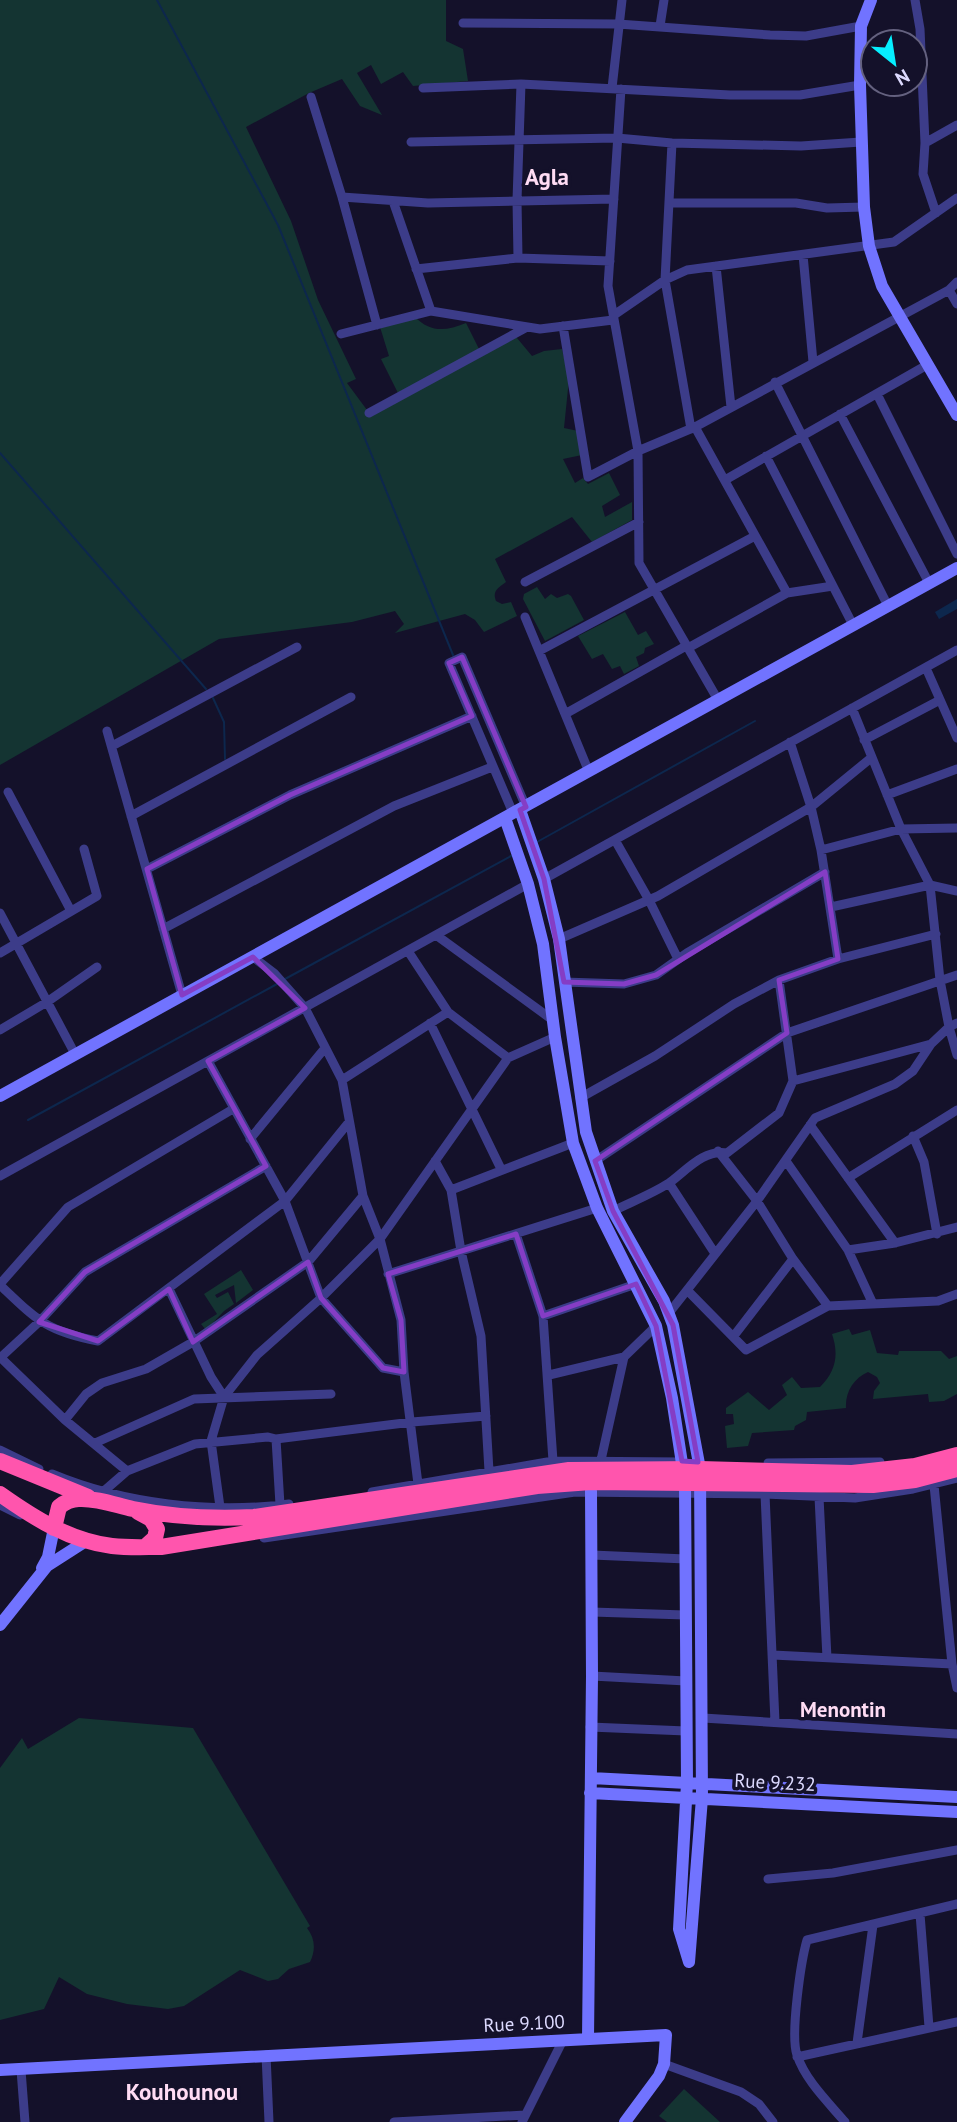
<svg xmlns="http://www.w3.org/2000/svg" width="957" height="2122" font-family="'PT Sans',sans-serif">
	<rect width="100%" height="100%" fill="#14112a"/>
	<path fill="#143432" d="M0 0H446V41L463 49 468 81 413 86 403 72 381 84 371 65 357 73 382 115 360 106 342 79 309 93 246 127 291 221 318 300 356 379 347 383 367 410 398 393 381 359 389 356 380 327 415 317C431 333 446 331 466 323L479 349 512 332 532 356 544 351 562 349 569 379 564 428 578 431 582 455 563 459 575 483 583 478 588 484 609 473 620 495 602 506 605 517 632 502V520L592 542 572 517 495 559 506 582C498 588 492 591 496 601L502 604 511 602 517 616 484 632 475 620 465 614 395 633 404 624 395 611 352 622 219 639 0 765Z
		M537 587 545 599 551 594 557 598 568 594 571 596 584 620 545 641 523 599 524 594Z
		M625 612 638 635 646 631 654 644 645 648 644 653 636 657 639 666 624 674 620 666 612 669 603 654 592 659 578 636Z
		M241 1270 253 1290 236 1303 234 1285 215 1295 217 1298 228 1292 234 1304 224 1311 206 1330 201 1324 217 1314 204 1294Z
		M849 1329 852 1335 870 1330 877 1353 898 1355 899 1351H941L949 1359 957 1356V1394L944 1401 929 1402 928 1394 873 1399 874 1391 880 1383 877 1377 868 1372C854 1378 845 1392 846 1408L807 1412 806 1420 795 1426 794 1430 752 1433 748 1446 727 1448 725 1426 734 1424 733 1414H726V1408L748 1392 769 1410 787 1395 782 1385 792 1377 801 1388 820 1387C836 1371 839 1355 832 1334Z
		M79 1718 193 1728 310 1926 307 1928C315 1938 316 1950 310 1962L289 1969 278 1979 268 1981 240 1970 184 2006 168 2009 127 2004 87 1994 59 1977 44 2009 0 2020V1768L22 1738 28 1749Z
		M684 2089 720 2122H667L659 2116Z"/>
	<path fill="#0d274d" d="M957 599V609L939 619 935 612Z"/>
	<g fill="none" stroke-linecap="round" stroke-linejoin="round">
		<path stroke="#0d274d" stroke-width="2" d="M157 0 278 225 453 655
			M0 453 206 689
			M213 698 224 722 225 759
			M537 842 755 721
			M285 979 511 856
			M28 1120 277 984"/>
		<path stroke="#3c3c89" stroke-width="9" d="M915 0 920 29 925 143 923 174 936 213
			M463 23 618 24 770 35 806 36 861 26
			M660 26 664 0
			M423 88 521 84 730 95H800L860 85
			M612 88 622 0
			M621 89 608 286 638 451 639 563 718 700
			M311 97 342 197 377 325
			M411 142 617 138 672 143 801 146 861 142
			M672 143 665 280 691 429
			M925 143 957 125
			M342 197 428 203 614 199
			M393 201 431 311
			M669 203H796L827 208 864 207
			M803 255 813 362
			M518 258 517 200 521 84
			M716 266 731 407
			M416 269 518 258 610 261
			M949 290 957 304
			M614 315 665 280 687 270 894 242 957 198
			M563 326 588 477 638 451 695 427 949 290 957 282
			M341 334 431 311 540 329 613 320
			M775 382 888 606
			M877 394 957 554
			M369 413 527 327
			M840 414 929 583
			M695 427 787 593
			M766 456 853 625
			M725 480 927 365
			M525 582 639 522
			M525 617 589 772
			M688 648 787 593 833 586
			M539 651 755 536
			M926 668 957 738
			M852 708 901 829 930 885 940 980 949 1027 957 1055
			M565 714 686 646
			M107 731 182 995
			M864 740 940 700
			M790 742 811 807 821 850 838 959
			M112 746 297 647
			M8 792 71 911
			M887 795 957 769
			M513 813 449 663 462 657 526 807
			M131 816 351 697
			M615 840 649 900 678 959
			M821 850 901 829 957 828
			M147 869 290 795 472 716
			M544 879 957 650
			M831 907 930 885 957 891
			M0 913 75 1054
			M163 929 394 806 492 767
			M436 935 554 1021
			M559 939 658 896 811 807 871 758
			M408 951 448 1012 508 1058
			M0 953 97 896 84 849
			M253 957 274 973 305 1008 342 1080 363 1196 380 1239 401 1320 404 1372 418 1484
			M564 982 624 984 656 975 687 953 825 872
			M430 1023 501 1169
			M0 1030 47 1002 97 967
			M208 1061 285 1201 321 1298 383 1368 404 1372
			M342 1080 448 1012
			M793 1081 931 1044
			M580 1098 655 1056 734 1004 779 980 838 959 936 934
			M810 1125 895 1243
			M913 1136 924 1162 937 1234
			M250 1139 325 1048
			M718 1151 757 1201 793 1259 828 1306
			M435 1161 451 1190 461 1251 481 1336 489 1471
			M595 1161 787 1033 957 975
			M786 1161 848 1250 873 1304
			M0 1176 528 884
			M848 1178 957 1110
			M669 1183 714 1252
			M451 1190 573 1143
			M613 1211C631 1202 652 1194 669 1183 686 1171 703 1149 727 1153L779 1113 793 1081 779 980
			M516 1234 543 1316 553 1461
			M848 1250 895 1243 957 1227
			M388 1274 597 1208
			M0 1284 68 1207 233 1109
			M0 1285C37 1320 46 1331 98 1341L285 1201 349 1122
			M169 1289 211 1377 224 1397
			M687 1290 746 1350 828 1306 938 1301 957 1294
			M669 1313 757 1201 815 1118 895 1084 913 1071 931 1044 949 1027 957 1023
			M543 1316 636 1284
			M733 1337 793 1259
			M0 1358 39 1322 85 1272 266 1166
			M1 1358 65 1420 127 1471
			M549 1375 624 1357
			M65 1420 86 1394 102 1383 146 1369 193 1342 308 1262 363 1196
			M276 1439 280 1505
			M95 1443 194 1399 331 1394
			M0 1450 39 1469
			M601 1460 624 1357 656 1326
			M768 1463 880 1462
			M52 1474C124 1504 211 1514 289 1504
			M934 1485 952 1664 957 1688
			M104 1491 127 1471 195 1444 268 1437 276 1439 412 1422 486 1416
			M372 1492 553 1461 684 1462
			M765 1494 775 1722
			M819 1497 827 1658
			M0 1505 20 1515
			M220 1507 211 1441 224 1397 257 1355 321 1298 380 1239 508 1058 555 1037
			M264 1538 575 1492 765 1494 855 1498 913 1489 957 1478
			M592 1555 686 1559
			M592 1612 685 1615
			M773 1655 952 1664
			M592 1676 686 1681
			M703 1718 957 1734
			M590 1727 686 1731
			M768 1879 833 1873 957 1850
			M920 1914 929 2027
			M857 2043 873 1925
			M266 2055 269 2122
			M797 2057 957 2022
			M664 2064 741 2092 759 2104 773 2122
			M21 2070 25 2122
			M394 2122 525 2115
			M522 2122 563 2040
			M845 2122C829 2103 805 2080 797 2055 790 2035 801 1961 807 1940L957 1904"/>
		<path stroke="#7173ff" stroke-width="12" d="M871 0 861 26 860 85 864 207 869 246 882 286 957 415
			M520 810 544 879 559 939 586 1132 613 1211 664 1301 673 1325 700 1469 702 1798 689 1962
			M505 818 528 884 543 944 555 1037 573 1143 597 1208 656 1326 672 1398 685 1483 687 1783 679 1929 689 1962
			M0 1096 957 568
			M42 1568 48 1557 54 1528
			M0 1625 47 1566 86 1541
			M591 1778 957 1797
			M590 1793 957 1812
			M588 2038 592 1676 591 1491
			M0 2070 666 2035 664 2064 659 2076 625 2122"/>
		<path stroke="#ff55ad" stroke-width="16" d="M0 1461 88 1497
			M0 1494C34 1518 70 1541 112 1546 129 1548 145 1547 161 1547L537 1486 591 1482 873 1485 915 1480 957 1469
			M138 1512 151 1519 157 1529 155 1538 145 1547
			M54 1528 59 1507C65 1502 71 1499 79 1499 98 1498 115 1505 133 1509 172 1517 214 1519 254 1517L569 1470 700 1469 852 1473 915 1466 957 1455"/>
	</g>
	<path fill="none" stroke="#853dc5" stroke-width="5" stroke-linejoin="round" d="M462 657 526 807 520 810 544 879 564 982 624 984 656 975 825 872 838 959 779 980 787 1033 595 1161 613 1211 673 1325 698 1462 682 1461 656 1326 636 1284 543 1316 516 1234 388 1274 401 1320 404 1372 383 1368 321 1298 308 1262 193 1342 169 1289 98 1341 39 1322 85 1272 266 1166 208 1061 305 1008 253 957 182 995 147 869 290 795 472 716 449 663Z"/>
	<g text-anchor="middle" stroke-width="7" stroke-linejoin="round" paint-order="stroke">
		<g font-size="19" fill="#dddaff" stroke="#14112a">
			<text transform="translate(775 1782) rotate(3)" y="7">Rue 9.232</text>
			<text transform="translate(524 2023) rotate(-3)" y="7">Rue 9.100</text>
		</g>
		<g font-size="21" font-weight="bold" fill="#ffdcf4" stroke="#14112a">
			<text x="843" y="1717">Menontin</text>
		</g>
		<g font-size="23" font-weight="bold" fill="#ffdcf4" stroke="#14112a">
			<text x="547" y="185">Agla</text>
			<text x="182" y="2100">Kouhounou</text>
		</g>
	</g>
	<g transform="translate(894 63) rotate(150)"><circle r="33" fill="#14112a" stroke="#64617f" stroke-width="2"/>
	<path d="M0-5L12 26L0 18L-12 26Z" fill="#06efff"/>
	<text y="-10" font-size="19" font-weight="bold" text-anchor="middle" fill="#dddaff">N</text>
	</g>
</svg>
